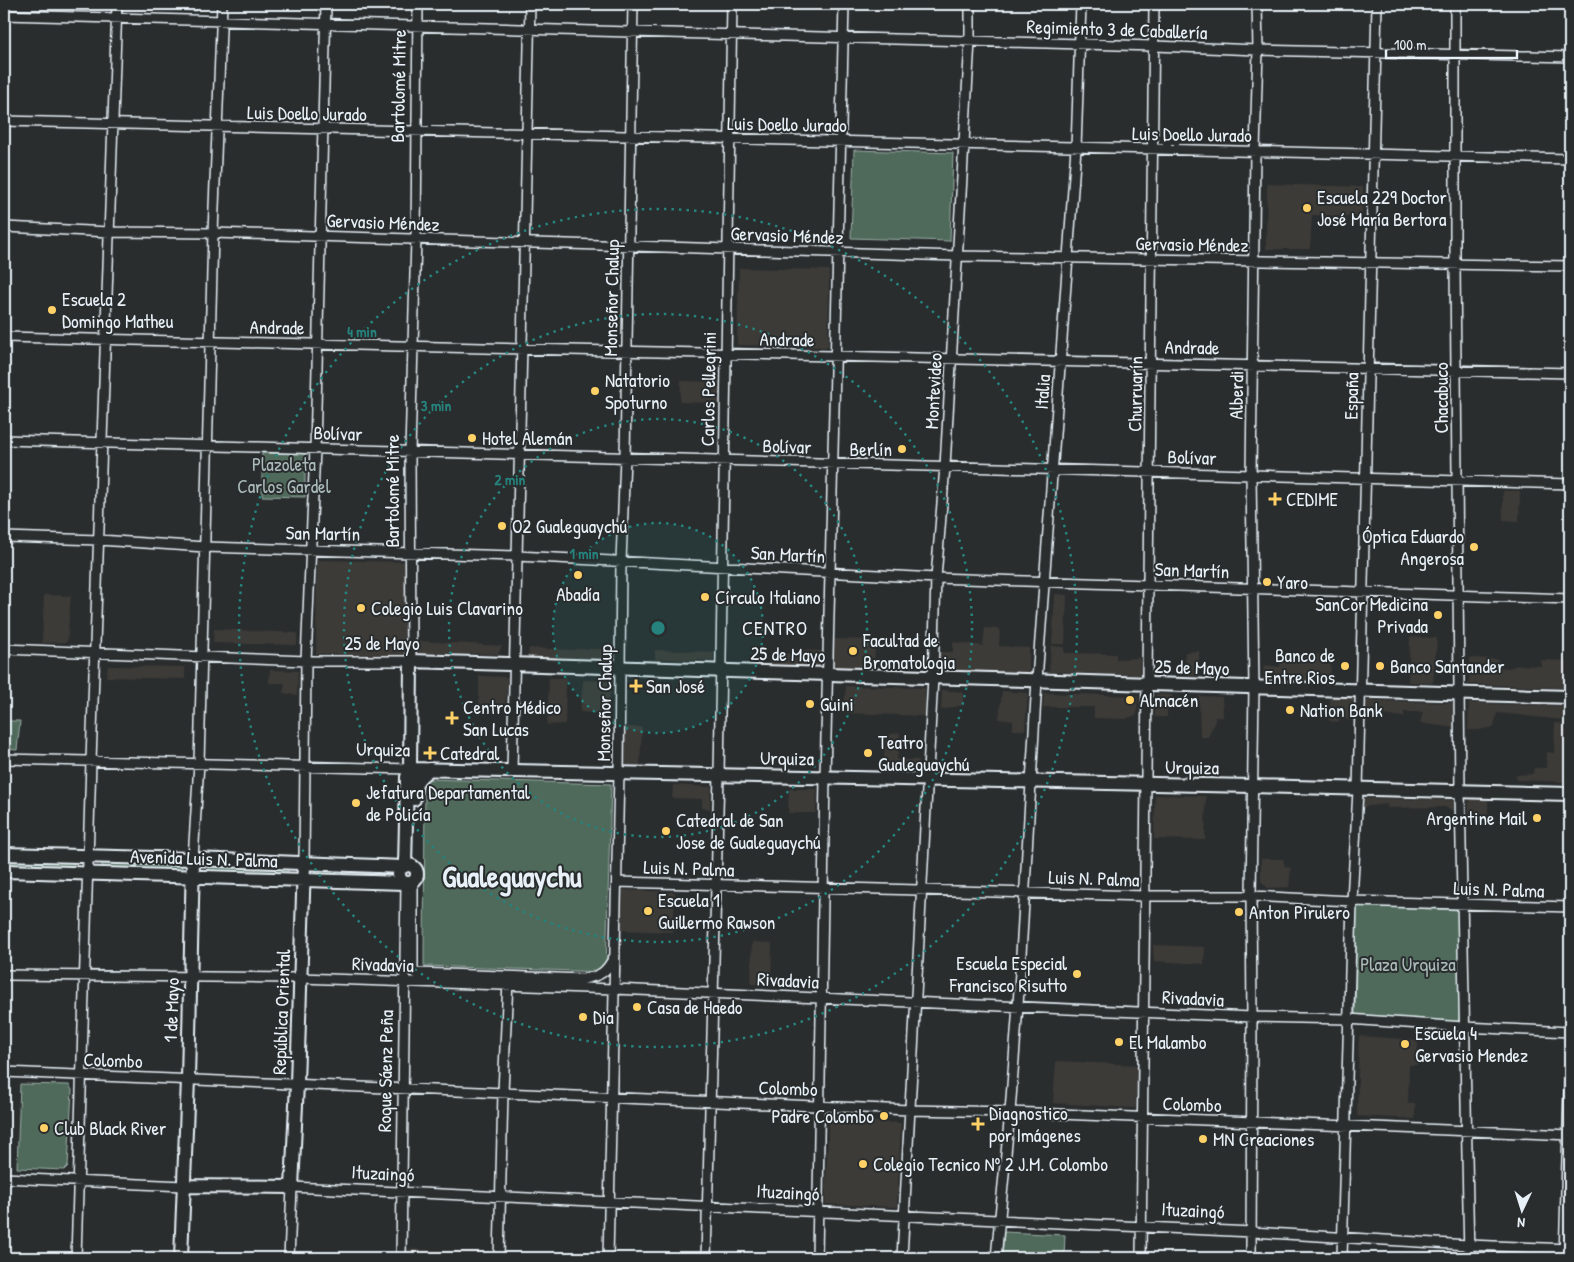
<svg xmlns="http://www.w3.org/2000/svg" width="1574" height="1262" font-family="'Patrick Hand',sans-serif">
	<rect width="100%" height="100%" fill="#2a2d2e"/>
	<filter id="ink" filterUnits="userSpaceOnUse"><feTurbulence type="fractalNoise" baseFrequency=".02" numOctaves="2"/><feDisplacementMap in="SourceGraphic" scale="10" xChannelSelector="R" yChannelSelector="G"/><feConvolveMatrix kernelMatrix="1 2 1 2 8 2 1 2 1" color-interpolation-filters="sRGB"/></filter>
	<g filter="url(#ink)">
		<path fill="#3d3b38" d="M1267 184 1363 187 1362 217 1312 215 1310 249H1266Z
			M739 268 829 270 828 347 737 345Z
			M681 381 720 382 719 403 680 402Z
			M1503 491H1520L1519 521 1503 520Z
			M317 560 406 562 404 656 316 654Z
			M1055 594 1067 595 1065 644H1052Z
			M44 595 71 596 67 642 42 643Z
			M985 628 1000 629 999 646 1029 648V672L939 670V652H953V642L983 646Z
			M214 629 297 633V645L213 643Z
			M1410 637 1437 638 1433 683 1408 682Z
			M833 639 875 640 874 669 836 668 832 662Z
			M418 641 502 646 498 654 418 653Z
			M1051 646 1064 647V653L1116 654V659L1140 658 1141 675 1049 672Z
			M529 648 575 650 576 649H613V659H576L575 655V660L528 658Z
			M655 650 714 652V661L655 659Z
			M801 650 822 651 821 666 769 665 770 653 801 654Z
			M1199 651V676H1186L1185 652Z
			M1281 653 1330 655 1331 682 1263 681 1264 665 1280 667Z
			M1470 658 1498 659V667L1509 668 1518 665 1541 666 1540 660 1570 661 1568 688 1469 684Z
			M108 666 185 667V679L106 677Z
			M270 670 298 671 297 695 283 693 285 683H269Z
			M479 676 508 677 505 707H479Z
			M549 678H566L565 724 547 725Z
			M583 680 611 681 608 714 580 712Z
			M846 686 925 688V716L846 713 844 708Z
			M942 690 963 692V705L941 710Z
			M1002 691 1028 693 1025 730H1013V721L999 719Z
			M1044 693 1138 696 1137 715 1125 719 1094 718V707H1043Z
			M1158 694 1172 695V703H1167V717H1155V696Z
			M1199 696 1222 697 1223 717H1215V721L1208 737H1200Z
			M1330 696 1355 698 1354 721 1340 718 1339 722 1329 721Z
			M1366 700 1454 703 1455 728 1420 723 1423 712H1404V717L1372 714 1365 711Z
			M1469 703 1566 706 1565 720 1497 713 1494 727 1478 730H1468Z
			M1555 723 1567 724 1563 782 1517 780 1516 775 1533 774 1534 768H1546L1547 752 1554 753Z
			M624 727H642L640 765H624Z
			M900 733 897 760H919L918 769 884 768 885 735Z
			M673 785 711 787 710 809 702 808V799L672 798Z
			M789 789H817L816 813H788Z
			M1155 795 1206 796 1205 840 1154 839Z
			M1473 797 1488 798V814L1469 815V803Z
			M1363 798 1454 800V811L1445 807 1388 808 1386 804 1363 807Z
			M1261 859H1283L1285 867 1291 868 1289 887 1268 888 1261 881Z
			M622 890 675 892 673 932 621 930Z
			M752 942 772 943 771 984H751Z
			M1153 945 1205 947 1204 964 1154 961Z
			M1359 1036 1418 1040 1417 1065H1409L1408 1104H1415V1119L1357 1116Z
			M1056 1061 1138 1065 1135 1108 1053 1103Z
			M829 1114 858 1115 859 1121 901 1123 897 1207 825 1204Z
			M406 1249 490 1252V1258H406Z"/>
		<path fill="#4f6b5a" stroke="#9caea9" d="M124 4H197V11L124 6Z
			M854 150 953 153 950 241 851 238Z
			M262 453 305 454V497L262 496Z
			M4 721H20L17 750 4 749Z
			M425 779 611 784 606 972 424 966Z
			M4 858 74 860V867L4 865Z
			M102 862 182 864V871L102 868Z
			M208 865 288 868V875L208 872Z
			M313 868 393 871 392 878 313 875Z
			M1357 906 1461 910 1459 1023 1355 1018Z
			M20 1084 69 1085 72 1090 68 1166 64 1170 17 1168Z
			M1004 1232 1065 1235 1064 1258H1002Z"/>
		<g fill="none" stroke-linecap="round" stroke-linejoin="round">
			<g stroke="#e8f1f8" stroke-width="12">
				<path id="street" d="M1455 4V265L1460 792 1469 1258
					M4 15 1154 46 1258 50 1570 57
					M4 121 1570 159
					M4 227 110 232 213 233 957 256 1570 266
					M4 337 1570 373
					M4 440 1570 484
					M4 537 99 540 205 547 517 556 936 578 1570 599
					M4 649 306 661H411L410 451 416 239 418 4
					M4 759 410 769
					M512 771 530 4
					M193 859 199 763 213 233 222 4
					M304 863 306 661 315 449 326 4
					M617 882 1146 896H1251L1352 901 1570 907
					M413 883V971L416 973 583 979C600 976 606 973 614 957
					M4 975 300 978 614 989 1252 1017 1348 1019 1464 1027 1570 1032
					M4 1072 910 1110 1010 1112 1570 1135
					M4 1178 184 1186
					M76 1258 91 761 117 4
					M289 1258 292 1187 1252 1232 1468 1245 1570 1249
					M401 1258 406 883
					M499 1258 503 1092 508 981
					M608 1258 619 773 621 562 625 457 633 4
					M706 1258 719 775 732 4
					M817 1258 825 777 844 4
					M902 1258 933 677 936 578 945 466 970 41V4
					M996 1258 1010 1112 1018 1006 1037 680 1076 148 1081 4
					M1141 1258 1154 4
					M1251 1258 1252 1017 1251 896 1254 687 1251 475 1255 151 1258 50 1257 4
					M1342 1258 1352 901 1358 790 1377 4
					M1564 1258 1570 1058"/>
			</g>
			<g stroke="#e8f1f8" stroke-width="16">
				<path id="secondary" d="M410 769 1252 786 1570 794
					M414 799C415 782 416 779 430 769
					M4 854 193 859 403 867
					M399 874a9 9 0 1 1 18 0a9 9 0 1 1-18 0Z
					M405 866 407 777 410 769 411 661 1570 697
					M4 871 404 883
					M184 1186 292 1187 297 1084 304 863
					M181 1258 188 1079 193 859"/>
			</g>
			<use href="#street" stroke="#2a2d2e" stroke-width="9"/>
			<use href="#secondary" stroke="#2a2d2e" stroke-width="12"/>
		</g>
	</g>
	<circle cx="658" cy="628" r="105" fill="#25827c" fill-opacity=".12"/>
	<g fill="none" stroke="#25827c" stroke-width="2.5" stroke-dasharray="2.5 5">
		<circle cx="658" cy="628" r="105"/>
		<circle cx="658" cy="628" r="209"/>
		<circle cx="658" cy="628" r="314"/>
		<circle cx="658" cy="628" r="419"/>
	</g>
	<g fill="#ffd166" stroke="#2a2d2e" stroke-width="2">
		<circle cx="1307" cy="208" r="5"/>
		<circle cx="52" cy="310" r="5"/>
		<circle cx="595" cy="391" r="5"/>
		<circle cx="472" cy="438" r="5"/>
		<circle cx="902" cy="449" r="5"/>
		<path d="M1272.5 491.5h5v5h5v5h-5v5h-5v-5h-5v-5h5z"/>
		<circle cx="502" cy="526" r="5"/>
		<circle cx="1474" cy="547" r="5"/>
		<circle cx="578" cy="575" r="5"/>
		<circle cx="1267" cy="582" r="5"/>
		<circle cx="705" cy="597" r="5"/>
		<circle cx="361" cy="608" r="5"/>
		<circle cx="1438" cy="615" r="5"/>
		<circle cx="853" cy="651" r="5"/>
		<circle cx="1345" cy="666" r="5"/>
		<circle cx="1380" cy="666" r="5"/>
		<path d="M633.5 678.5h5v5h5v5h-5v5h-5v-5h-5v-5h5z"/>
		<circle cx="1130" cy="700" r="5"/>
		<circle cx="810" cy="704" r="5"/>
		<circle cx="1290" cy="710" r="5"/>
		<path d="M449.5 710.5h5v5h5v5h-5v5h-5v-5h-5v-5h5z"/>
		<path d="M427.5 745.5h5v5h5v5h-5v5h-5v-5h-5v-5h5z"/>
		<circle cx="868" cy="753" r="5"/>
		<circle cx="356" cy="803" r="5"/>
		<circle cx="1537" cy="818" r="5"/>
		<circle cx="666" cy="831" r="5"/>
		<circle cx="648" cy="911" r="5"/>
		<circle cx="1239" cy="912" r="5"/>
		<circle cx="1077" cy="974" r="5"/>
		<circle cx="637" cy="1007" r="5"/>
		<circle cx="583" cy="1017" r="5"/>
		<circle cx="1119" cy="1042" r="5"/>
		<circle cx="1405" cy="1044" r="5"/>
		<circle cx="884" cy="1116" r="5"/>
		<path d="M975.5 1116.5h5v5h5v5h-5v5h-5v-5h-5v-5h5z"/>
		<circle cx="44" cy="1128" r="5"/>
		<circle cx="1203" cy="1139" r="5"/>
		<circle cx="863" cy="1164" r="5"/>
	</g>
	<g text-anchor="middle" stroke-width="4" stroke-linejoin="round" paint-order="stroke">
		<g font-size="19" fill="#e8f1f8" stroke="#2a2d2e">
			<text transform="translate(1117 29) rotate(2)" y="7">Regimiento 3 de Caballería</text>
			<text transform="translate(398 86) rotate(-89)" y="7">Bartolomé Mitre</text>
			<text transform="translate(307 113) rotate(1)" y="7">Luis Doello Jurado</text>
			<text transform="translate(787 124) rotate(1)" y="7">Luis Doello Jurado</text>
			<text transform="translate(1192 134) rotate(1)" y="7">Luis Doello Jurado</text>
			<text transform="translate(383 222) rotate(2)" y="7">Gervasio Méndez</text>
			<text transform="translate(787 235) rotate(2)" y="7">Gervasio Méndez</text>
			<text transform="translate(1192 244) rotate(1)" y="7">Gervasio Méndez</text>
			<text transform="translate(611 298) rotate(-89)" y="7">Monseñor Chalup</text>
			<text transform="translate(277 327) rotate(1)" y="7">Andrade</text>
			<text transform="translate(787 339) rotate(1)" y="7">Andrade</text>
			<text transform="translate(1192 347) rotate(1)" y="7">Andrade</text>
			<text transform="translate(708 389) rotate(-89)" y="7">Carlos Pellegrini</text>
			<text transform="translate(933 391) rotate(-87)" y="7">Montevideo</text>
			<text transform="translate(1042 392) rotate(-86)" y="7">Italia</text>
			<text transform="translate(1135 394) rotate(-89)" y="7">Churruarín</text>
			<text transform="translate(1236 395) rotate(-89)" y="7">Alberdi</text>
			<text transform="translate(1351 396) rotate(-89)" y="7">España</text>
			<text transform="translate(1441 398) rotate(-90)" y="7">Chacabuco</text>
			<text transform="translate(338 433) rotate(2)" y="7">Bolívar</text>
			<text transform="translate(787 446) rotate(2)" y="7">Bolívar</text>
			<text transform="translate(1192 457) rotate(2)" y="7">Bolívar</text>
			<text transform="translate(392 491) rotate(-90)" y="7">Bartolomé Mitre</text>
			<text transform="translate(323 533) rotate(1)" y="7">San Martín</text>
			<text transform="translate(788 554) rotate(3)" y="7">San Martín</text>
			<text transform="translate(1192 570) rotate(2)" y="7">San Martín</text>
			<text x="382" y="650">25 de Mayo</text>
			<text transform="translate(788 654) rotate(2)" y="7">25 de Mayo</text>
			<text transform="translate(1192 667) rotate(2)" y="7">25 de Mayo</text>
			<text transform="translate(604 703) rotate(-89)" y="7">Monseñor Chalup</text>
			<text transform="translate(383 749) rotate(1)" y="7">Urquiza</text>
			<text transform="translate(787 758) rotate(1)" y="7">Urquiza</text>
			<text transform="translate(1192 767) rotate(1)" y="7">Urquiza</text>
			<text transform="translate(204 858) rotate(2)" y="7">Avenida Luis N. Palma</text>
			<text transform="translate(689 868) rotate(2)" y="7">Luis N. Palma</text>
			<text transform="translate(1094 878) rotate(2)" y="7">Luis N. Palma</text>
			<text transform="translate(1499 889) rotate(2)" y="7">Luis N. Palma</text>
			<text transform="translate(383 964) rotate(2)" y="7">Rivadavia</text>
			<text transform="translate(788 980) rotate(3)" y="7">Rivadavia</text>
			<text transform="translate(1193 998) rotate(3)" y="7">Rivadavia</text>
			<text transform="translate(171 1010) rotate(-88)" y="7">1 de Mayo</text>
			<text transform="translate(281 1012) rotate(-88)" y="7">República Oriental</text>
			<text transform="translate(113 1060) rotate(2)" y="7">Colombo</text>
			<text transform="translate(385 1071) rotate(-89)" y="7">Roque Sáenz Peña</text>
			<text transform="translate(788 1088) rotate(2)" y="7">Colombo</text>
			<text transform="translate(1192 1104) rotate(2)" y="7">Colombo</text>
			<text transform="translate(383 1173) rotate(3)" y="7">Ituzaingó</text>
			<text transform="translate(788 1192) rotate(3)" y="7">Ituzaingó</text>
			<text transform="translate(1193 1210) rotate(3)" y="7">Ituzaingó</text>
		</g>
		<g font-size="19" fill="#e8f1f8" stroke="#2a2d2e" text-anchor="start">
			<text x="1317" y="204">Escuela 229 Doctor<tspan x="1317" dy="22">José María Bertora</tspan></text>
			<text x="62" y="306">Escuela 2<tspan x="62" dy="22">Domingo Matheu</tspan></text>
			<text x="605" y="387">Natatorio<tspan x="605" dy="22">Spoturno</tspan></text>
			<text x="482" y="445">Hotel Alemán</text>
			<text x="892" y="456" text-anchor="end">Berlín</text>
			<text x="1286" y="506">CEDIME</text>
			<text x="512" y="533">O2 Gualeguaychú</text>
			<text x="1464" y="543" text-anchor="end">Óptica Eduardo<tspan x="1464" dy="22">Angerosa</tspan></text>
			<text x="1277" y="589">Yaro</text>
			<text x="578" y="601" text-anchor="middle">Abadía</text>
			<text x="715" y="604">Círculo Italiano</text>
			<text x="1428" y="611" text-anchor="end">SanCor Medicina<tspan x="1428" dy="22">Privada</tspan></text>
			<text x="371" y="615">Colegio Luis Clavarino</text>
			<text x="863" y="647">Facultad de<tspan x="863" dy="22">Bromatologia</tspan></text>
			<text x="1335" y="662" text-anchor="end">Banco de<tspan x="1335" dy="22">Entre Rios</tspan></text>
			<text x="1390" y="673">Banco Santander</text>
			<text x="646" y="693">San José</text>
			<text x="1140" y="707">Almacén</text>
			<text x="820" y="711">Guini</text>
			<text x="463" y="714">Centro Médico<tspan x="463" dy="22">San Lucas</tspan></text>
			<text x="1300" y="717">Nation Bank</text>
			<text x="878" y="749">Teatro<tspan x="878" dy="22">Gualeguaychú</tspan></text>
			<text x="440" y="760">Catedral</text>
			<text x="366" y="799">Jefatura Departamental<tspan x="366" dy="22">de Policía</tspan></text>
			<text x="1527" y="825" text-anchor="end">Argentine Mail</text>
			<text x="676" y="827">Catedral de San<tspan x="676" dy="22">Jose de Gualeguaychú</tspan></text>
			<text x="658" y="907">Escuela 1<tspan x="658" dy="22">Guillermo Rawson</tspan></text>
			<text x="1249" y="919">Anton Pirulero</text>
			<text x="1067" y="970" text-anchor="end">Escuela Especial<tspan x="1067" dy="22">Francisco Risutto</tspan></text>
			<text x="647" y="1014">Casa de Haedo</text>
			<text x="593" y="1024">Dia</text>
			<text x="1415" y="1040">Escuela 4<tspan x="1415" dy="22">Gervasio Mendez</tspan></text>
			<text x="1129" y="1049">El Malambo</text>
			<text x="989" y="1120">Diagnostico<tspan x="989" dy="22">por Imágenes</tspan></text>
			<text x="874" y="1123" text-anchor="end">Padre Colombo</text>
			<text x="54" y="1135">Club Black River</text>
			<text x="1213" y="1146">MN Creaciones</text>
			<text x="873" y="1171">Colegio Tecnico Nº 2 J.M. Colombo</text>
		</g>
		<g font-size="19" fill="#abbbb9" stroke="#2a2d2e">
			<text x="284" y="471">Plazoleta<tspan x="284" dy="22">Carlos Gardel</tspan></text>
			<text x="1408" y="971">Plaza Urquiza</text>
		</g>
		<g font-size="20" letter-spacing="1" fill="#e8f1f8" stroke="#2a2d2e">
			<text x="775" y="635">CENTRO</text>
		</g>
		<g font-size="29" font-weight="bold" fill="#e8f1f8" stroke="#2a2d2e">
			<text x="512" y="887">Gualeguaychu</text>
		</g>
	</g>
	<circle cx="658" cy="628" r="8" fill="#25827c" stroke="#2a2d2e" stroke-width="2.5"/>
	<g font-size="15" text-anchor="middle" font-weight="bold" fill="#25827c" stroke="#2a2d2e" stroke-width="4" stroke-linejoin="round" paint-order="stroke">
		<text x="362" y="337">4 min</text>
		<text x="436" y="411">3 min</text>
		<text x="510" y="485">2 min</text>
		<text x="584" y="559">1 min</text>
	</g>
	<rect width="1574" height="1262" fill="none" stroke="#2a2d2e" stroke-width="20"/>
	<rect x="10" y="10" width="1554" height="1242" fill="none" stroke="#e8f1f8" stroke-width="2" filter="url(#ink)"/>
	<g transform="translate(1522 1210) rotate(184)" stroke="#2a2d2e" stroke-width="4" paint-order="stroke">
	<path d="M0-4L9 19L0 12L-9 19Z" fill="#e8f1f8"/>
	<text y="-8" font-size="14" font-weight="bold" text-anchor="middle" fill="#e8f1f8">N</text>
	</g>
	<path d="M1386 50v8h131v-8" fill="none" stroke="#e8f1f8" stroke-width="2.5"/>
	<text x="1394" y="50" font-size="15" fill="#e8f1f8" stroke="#2a2d2e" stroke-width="4" paint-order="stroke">100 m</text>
</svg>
